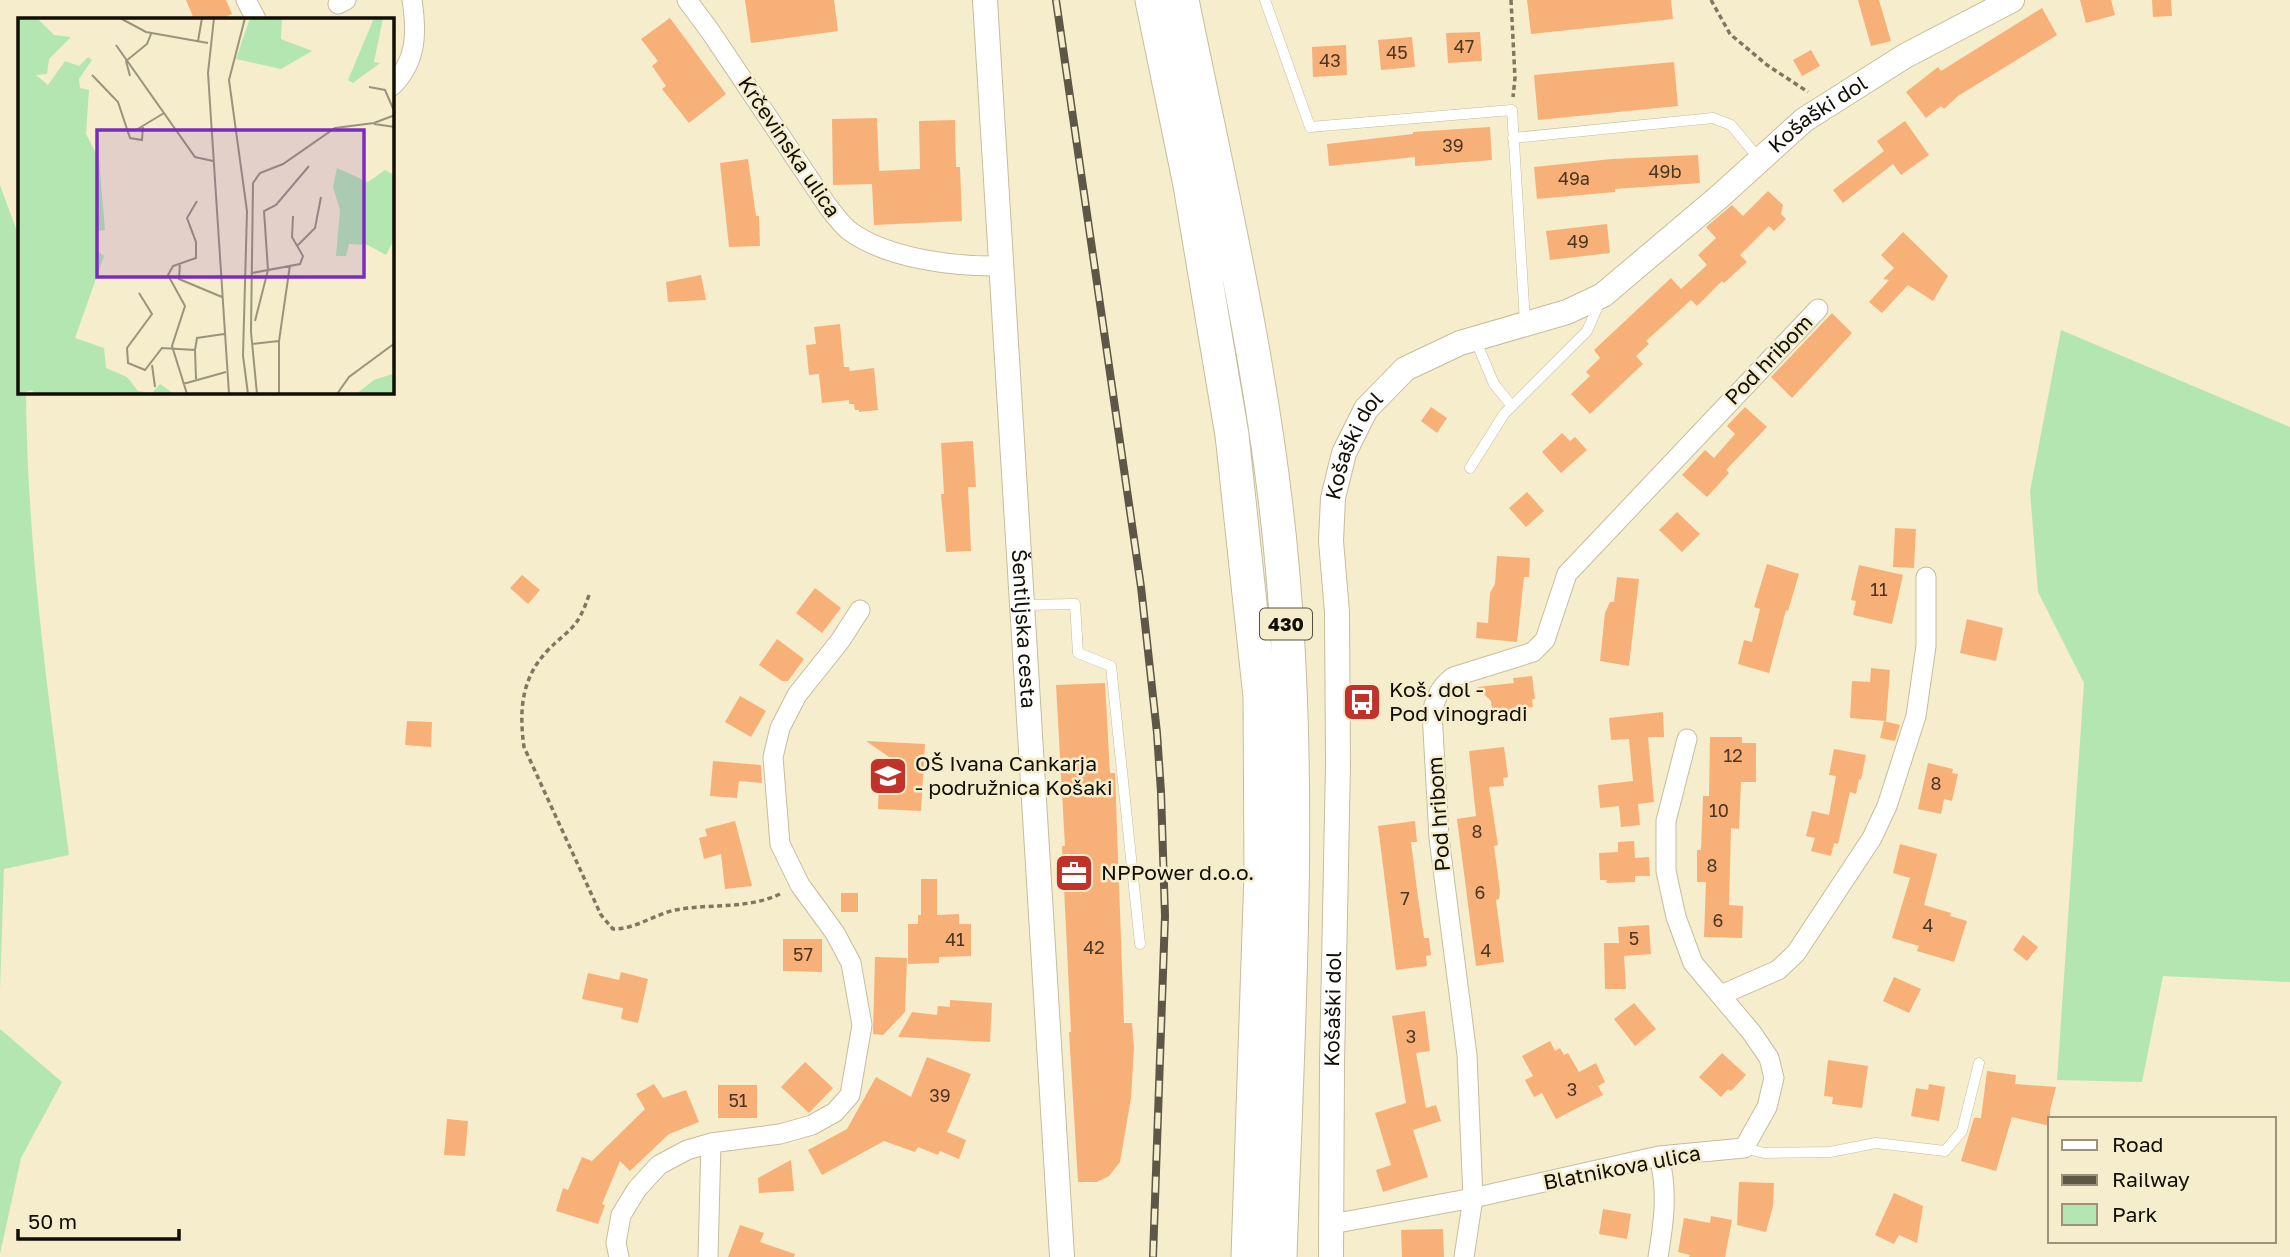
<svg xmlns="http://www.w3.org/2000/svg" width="2290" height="1257" font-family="'Golos Text',sans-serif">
	<rect width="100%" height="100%" fill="#f5edcc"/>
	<path fill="#b4e6b1" d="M0 185 19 237V392H26C27 548 49 701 69 855L4 869 0 990Z
		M2061 330 2290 427V982L2163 976 2142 1082 2057 1080 2084 683 2038 592 2030 491Z
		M0 1029 62 1082 21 1158 0 1254Z"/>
	<path fill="#f8b079" d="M186 0H226L232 14 220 19H194Z
		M745 0H834L838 31 751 43Z
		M1527 0H1671L1673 19 1531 34Z
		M1858 0H1879L1891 41 1871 46Z
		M2080 0H2111L2115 15 2086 23Z
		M2152 0H2171L2172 16 2153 17Z
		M2042 8 2057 35 1958 96 1944 109 1941 106 1926 118 1906 92 1938 67 1941 71Z
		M670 18 726 94 689 123 662 89 666 86 652 66 658 61 641 39Z
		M1480 32 1482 61 1448 63 1446 33Z
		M1412 37 1415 67 1381 70 1378 40Z
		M1346 45 1347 75 1313 77 1312 47Z
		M1811 50 1820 66 1802 76 1793 60Z
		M1674 62 1678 106 1538 120 1534 75Z
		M877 118 879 171 920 169 919 121 955 120 956 167H960L962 221 874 225 872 184 833 185 832 119Z
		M1905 121 1929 155 1901 175 1893 164 1843 203 1833 190 1884 151 1877 141Z
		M1490 127 1492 160 1415 166V157L1329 166 1327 144 1413 134V132Z
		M1698 155 1700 183 1615 189V192L1537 199 1534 167 1612 159Z
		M748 159 756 216H759L760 246 729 247 720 163Z
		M1768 191 1783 205 1781 214 1786 219 1774 231 1769 226 1740 255 1747 262 1724 283 1722 281 1697 306 1688 297 1691 300 1646 341 1649 344 1636 356 1643 364 1590 414 1571 394 1590 376 1586 372 1600 358 1594 350 1671 278 1681 289 1707 265 1698 255 1716 238 1706 227 1732 205 1743 216Z
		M1607 224 1610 253 1550 260 1546 231Z
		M1903 232 1948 276 1933 301 1908 285 1882 313 1869 302 1889 280 1883 279 1894 268 1881 255Z
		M701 275 706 300 668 302 666 282Z
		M1832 313 1852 333 1792 398 1771 377Z
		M840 324 844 367H849L850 371 874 368 878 410 859 412V410H855L854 404H849V400L822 403 819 374 809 375 806 345 816 344 814 327Z
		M1431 407 1447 418 1437 433 1421 421Z
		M1745 407 1767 427 1726 470 1729 473 1707 497 1682 475 1705 450 1714 458 1735 434 1727 426Z
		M1562 433 1570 441 1575 437 1587 450 1561 473 1542 452Z
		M973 441 976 487H968L971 551 946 552 941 494H944L941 443Z
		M1527 492 1544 511 1526 527 1509 508Z
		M1677 512 1700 534 1682 552 1659 530Z
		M1895 528 1916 529 1914 568 1893 567Z
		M1497 556 1530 558 1529 577H1524L1517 642 1476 638 1477 622 1488 623 1490 593 1495 584Z
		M1767 564 1799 574 1788 611 1786 610 1769 673 1738 664 1744 640 1752 642 1760 609 1754 607Z
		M1859 565 1903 575 1892 624 1853 615 1856 601 1851 600Z
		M522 575 540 590 528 604 510 588Z
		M1617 577 1639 579 1629 666 1600 661 1605 613 1610 602H1614Z
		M815 588 841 608 822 633 796 613Z
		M1967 619 2003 628 1996 661 1960 653Z
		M777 639 804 659 788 681H782L759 665Z
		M1871 668 1890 670 1886 721 1850 718 1852 681 1870 682Z
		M1532 676 1535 699H1532L1533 707 1492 712 1491 701 1477 687 1514 683 1513 678Z
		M1105 683 1110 773H1115L1124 1023H1132L1134 1048 1131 1098 1120 1162 1109 1176 1097 1182H1078L1069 1032H1071L1062 846H1065L1056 685Z
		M740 696 766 711 751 737 725 722Z
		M1663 712 1664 737H1648L1654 802 1638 804 1640 825 1621 827 1619 806 1600 808 1598 785 1633 781 1629 739 1611 740 1609 718Z
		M407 721 432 722 431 747 405 745Z
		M1884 721 1900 725 1895 741 1880 738Z
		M1710 737H1742V743H1756V782H1741L1739 829 1731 828 1729 905 1743 906 1742 938 1704 937 1706 882H1697V850H1701L1703 796H1709Z
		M866 741 925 744 921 811 878 809 879 783 873 782 889 757Z
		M1504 747 1508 777 1503 778 1504 786 1489 787 1498 845 1494 846 1500 891 1499 899 1496 900 1504 962 1476 966 1457 819 1476 816 1469 751Z
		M1834 749 1866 755 1861 780 1859 779 1856 794 1850 792 1838 844 1834 843 1831 856 1811 851 1815 838 1806 836 1812 811 1829 815 1836 776 1829 775Z
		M713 761 761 765 762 783 739 781 737 798 710 796Z
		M1928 763 1953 769 1952 773 1958 774 1952 801 1944 799 1941 814 1918 809Z
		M735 821 752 886 725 889 721 854 704 859 699 838 707 836 705 829Z
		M1415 821 1417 842H1411L1417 890 1424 938H1429L1431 955 1426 956 1427 966 1396 970 1378 826Z
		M1634 841 1635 858 1649 857 1650 876H1635V882L1606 883 1607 880H1600L1599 853 1618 852V842Z
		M1900 844 1937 854 1924 905 1951 913 1950 916 1967 921 1954 962 1917 951 1919 946 1892 938 1910 878 1893 873Z
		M921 879H937V915L959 914V924H971V956L939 957V963L908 964V924H918V915H921Z
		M841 893H858V912H841Z
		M1649 925 1651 954 1624 956 1626 989H1605L1604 943H1619L1618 927Z
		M2023 935 2038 947 2027 961 2013 950Z
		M783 939H822V972L783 971Z
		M875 957 907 958 905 1012 883 1035 873 1034Z
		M621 972 648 979 638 1023 621 1019 623 1008 582 999 588 973 619 980Z
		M1894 977 1921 989 1909 1013 1883 1001Z
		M950 1000 992 1003 990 1042 898 1037 912 1012 937 1015 938 1006 950 1007Z
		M1634 1003 1656 1029 1635 1046 1614 1019Z
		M1425 1011 1430 1051 1416 1053 1426 1108 1436 1105 1441 1121 1413 1130 1428 1177 1383 1192 1376 1170 1391 1165 1375 1113 1406 1103 1392 1016Z
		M1550 1041 1555 1051 1560 1048 1564 1055 1568 1053 1579 1072 1596 1063 1605 1082 1598 1086 1603 1095 1556 1119 1542 1093 1534 1097 1525 1080 1533 1076 1522 1056Z
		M1722 1053 1746 1075 1731 1091 1728 1089 1721 1097 1699 1077Z
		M927 1057 971 1074 947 1132 966 1140 959 1159 940 1151 938 1155 918 1147 915 1152 884 1141 822 1175 808 1150 847 1129 876 1077 911 1097Z
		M1828 1060 1868 1066 1862 1108 1832 1104 1833 1097 1824 1096Z
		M805 1062 833 1088 809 1113 781 1087Z
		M1987 1071 2016 1075 2015 1084 2056 1087 2050 1110V1126L2012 1117 1996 1171 1961 1161 1974 1118H1981Z
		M654 1084 663 1098 686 1090 699 1122 669 1134 630 1171 620 1161 602 1204 605 1205 598 1224 556 1211 563 1188 568 1190 582 1157 592 1161 645 1109 636 1094Z
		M1929 1084 1945 1087 1939 1121 1911 1116 1916 1088 1928 1090Z
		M718 1085H757V1118H718Z
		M447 1119 468 1121 465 1156 444 1155Z
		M791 1160 794 1191 759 1193 758 1178Z
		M1739 1182 1774 1183 1773 1206 1766 1232 1737 1225Z
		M1894 1193 1923 1206 1917 1243 1899 1235 1894 1244 1875 1235Z
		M1603 1209 1631 1214 1627 1239 1599 1234Z
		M1711 1216 1732 1220 1725 1257H1689L1690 1255 1678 1252 1684 1218 1710 1223Z
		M740 1225 764 1233 760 1242 795 1254 794 1257H728Z
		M1443 1229 1444 1257H1402L1401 1230Z"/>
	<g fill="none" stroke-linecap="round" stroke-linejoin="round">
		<g stroke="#c5bd9d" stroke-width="11">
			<path id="service" d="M1265 0 1310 127 1512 110 1525 322
				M1513 138 1713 118 1731 125 1760 160
				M1475 339 1494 384 1512 406
				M1470 468 1504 414 1587 331 1601 299
				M1023 605 1075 604 1078 653 1111 666 1140 944
				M1744 1148 1764 1153 1830 1152 1876 1143 1945 1151 1962 1131 1979 1063"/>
		</g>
		<g stroke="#c5bd9d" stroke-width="21">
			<path id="minor" d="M246 0 256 19
				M687 0 710 31 829 208C836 216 842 226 851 232 889 259 956 267 1002 266
				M338 4 346 0
				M392 86C417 61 417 33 412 0
				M1721 995 1778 970 1796 953 1872 838 1887 806 1916 716 1926 646V577
				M1332 1224 1473 1198 1659 1156 1744 1148 1767 1107 1774 1078 1769 1058 1752 1033 1693 963 1676 917 1666 871V821L1687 739
				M619 1257 616 1243 621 1215 637 1189 659 1165 687 1150 711 1143 780 1134 812 1125 835 1112 850 1095 862 1025 851 963 835 933 800 885 780 844 773 757 780 728 797 695 840 641 860 610
				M708 1257 711 1143
				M1464 1257 1473 1198 1467 1055 1439 838 1432 712C1436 697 1440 687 1453 677L1533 652 1545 640 1567 574 1818 309
				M1658 1257C1664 1222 1668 1191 1659 1156"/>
		</g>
		<g stroke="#c5bd9d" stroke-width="26">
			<g id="tertiary">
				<path id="s1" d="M985 0 1062 1257"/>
				<path id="s2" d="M1331 1257 1332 1063 1338 765 1337 612 1331 541 1333 498 1344 453 1366 409 1405 369 1460 343 1567 312 1603 295 1719 197 1804 120 1905 56 2012 0"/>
			</g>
		</g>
		<g stroke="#c5bd9d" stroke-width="35">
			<path id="trunk" d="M1152 0 1190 185 1232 435 1260 697 1261 873 1248 1257
				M1182 0C1220 187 1265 374 1282 564 1303 794 1288 1026 1280 1257"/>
		</g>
		<path stroke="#7e7863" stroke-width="3.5" stroke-dasharray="5 3.5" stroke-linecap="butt" d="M1511 0 1515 78 1513 97
			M1711 0 1730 34 1767 65 1808 92
			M589 595C577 630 571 627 548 650 521 678 519 711 524 747L601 915 613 929C636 929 653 915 675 910 712 903 748 910 782 893"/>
		<use href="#service" stroke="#fff" stroke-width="10"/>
		<use href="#minor" stroke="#fff" stroke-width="19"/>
		<use href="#tertiary" stroke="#fff" stroke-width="24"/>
		<use href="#trunk" stroke="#fff" stroke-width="33"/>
		<g stroke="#5c5746" stroke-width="8">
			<path id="rail" d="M1056 0 1141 587 1157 733 1161 792 1165 916 1153 1257"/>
		</g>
		<use href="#rail" stroke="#f5edcc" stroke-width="5" stroke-dasharray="16" stroke-linecap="butt"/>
	</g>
	<defs>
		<g id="bus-square" transform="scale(2.0125)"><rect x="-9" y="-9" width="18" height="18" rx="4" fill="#c1332a" stroke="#f5edcc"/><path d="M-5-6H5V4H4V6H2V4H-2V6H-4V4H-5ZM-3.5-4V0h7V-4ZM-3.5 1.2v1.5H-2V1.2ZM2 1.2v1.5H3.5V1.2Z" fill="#fff"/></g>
		<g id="school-square" transform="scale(2.0125)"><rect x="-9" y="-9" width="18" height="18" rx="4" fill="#c1332a" stroke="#f5edcc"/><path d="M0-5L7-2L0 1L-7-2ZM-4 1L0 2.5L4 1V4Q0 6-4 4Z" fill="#fff"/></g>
		<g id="office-square" transform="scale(2.0125)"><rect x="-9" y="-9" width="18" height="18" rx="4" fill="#c1332a" stroke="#f5edcc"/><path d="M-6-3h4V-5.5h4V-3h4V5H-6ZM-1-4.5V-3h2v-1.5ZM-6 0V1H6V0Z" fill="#fff"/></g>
	</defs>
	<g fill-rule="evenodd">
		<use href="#bus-square" x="1362" y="702"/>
		<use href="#school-square" x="888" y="776"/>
		<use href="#office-square" x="1074" y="873"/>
	</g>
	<g text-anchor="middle" stroke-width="5" stroke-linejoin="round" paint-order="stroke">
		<g font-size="18" fill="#4b3621">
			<text x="1464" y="53">47</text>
			<text x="1397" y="59">45</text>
			<text x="1330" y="67">43</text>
			<text x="1453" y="152">39</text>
			<text x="1665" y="178">49b</text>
			<text x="1574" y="185">49a</text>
			<text x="1578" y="248">49</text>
			<text x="1879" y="596">11</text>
			<text x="1733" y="762">12</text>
			<text x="1936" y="790">8</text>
			<text x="1719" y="817">10</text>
			<text x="1477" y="838">8</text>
			<text x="1712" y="872">8</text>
			<text x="1480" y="899">6</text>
			<text x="1405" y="905">7</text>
			<text x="1718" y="927">6</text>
			<text x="1928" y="932">4</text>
			<text x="1634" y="945">5</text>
			<text x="955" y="946">41</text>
			<text x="1094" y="954">42</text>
			<text x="1486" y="957">4</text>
			<text x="803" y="961">57</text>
			<text x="1411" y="1043">3</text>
			<text x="1572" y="1096">3</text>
			<text x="940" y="1102">39</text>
			<text x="738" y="1107">51</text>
		</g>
		<rect fill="#f5edcc" stroke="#555140" stroke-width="2" x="1260" y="608.5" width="52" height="31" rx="5"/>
		<g font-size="19" font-weight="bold" fill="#110e04">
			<text x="1286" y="631">430</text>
		</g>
		<g font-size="21" fill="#110e04" stroke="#f5edcc">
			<text dy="7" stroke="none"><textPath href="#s2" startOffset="1404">Košaški dol</textPath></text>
			<text transform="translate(789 147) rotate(56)" y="7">Krčevinska ulica</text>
			<text transform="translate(1769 360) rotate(-46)" y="7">Pod hribom</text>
			<text dy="7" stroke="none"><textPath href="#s2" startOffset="816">Košaški dol</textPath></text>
			<text dy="7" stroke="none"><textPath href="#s1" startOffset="630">Šentiljska cesta</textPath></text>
			<text transform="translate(1439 814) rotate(-94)" y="7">Pod hribom</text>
			<text dy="7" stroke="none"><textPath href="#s2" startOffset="248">Košaški dol</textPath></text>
			<text transform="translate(1622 1168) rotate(-11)" y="7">Blatnikova ulica</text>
		</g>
		<g font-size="21" fill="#110e04" stroke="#f5edcc" text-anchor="start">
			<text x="1389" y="697">Koš. dol -<tspan x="1389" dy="24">Pod vinogradi</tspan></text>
			<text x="915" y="771">OŠ Ivana Cankarja<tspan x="915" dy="24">- podružnica Košaki</tspan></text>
			<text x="1101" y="880">NPPower d.o.o.</text>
		</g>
	</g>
	<g transform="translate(18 18)">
		<rect width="376" height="376" fill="#f5edcc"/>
		<path d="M0 0H19L36 17 53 19 31 41 29 56 18 57 30 67 47 43 61 48 70 39 74 42 61 61 62 70 71 72 68 116 81 141 87 212 79 213 78 232 86 238 57 320 86 330 88 350 109 359 120 373 134 375 142 366 156 376H17L14 372 0 376ZM232 0H264L263 21 294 33 263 51 218 41ZM356 0H365L356 44 362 45 335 65 330 62ZM319 150 350 164 367 152 376 157V221L368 237 350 227 331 226 328 238H318L322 192 315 169ZM377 355 376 376H338L356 362Z" fill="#b4e6b1"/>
		<path fill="none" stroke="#9a947c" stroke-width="2" d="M102 0 128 14 190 25M196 0 190 55 211 376M227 0 211 62 229 193 225 338 230 376M180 23 184 0M98 27 177 139 195 143M74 57 100 84 112 120 124 122 125 109M112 58 108 43 129 26 133 16M351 69 367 72 377 95M356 106 377 109M118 112 146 95M279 228 297 210 303 179M162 245 161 261 204 279M234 255 282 246 285 238 274 219 275 198M121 275 134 296 109 330 110 345 127 352 144 330 177 332 178 361M237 303 250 252 246 193 258 187 291 148M234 326 261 323M177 332 179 320 206 316M134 347 137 369M165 366 208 354M169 376 154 328 167 288 150 257 155 248 178 240V224L169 200 179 183M239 376 233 314 235 165 242 155 265 146 317 110 356 105 377 97M261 376V323L272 247M319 376 331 359 377 325"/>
		<path fill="#7b2cbf" fill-opacity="0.15" stroke="#7b2cbf" stroke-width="3.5" d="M79 112H346V259H79Z"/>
		<rect width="376" height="376" fill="none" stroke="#110e04" stroke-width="3.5"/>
	</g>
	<rect x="2048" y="1117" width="228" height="126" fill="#f5edcc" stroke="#9a947c" stroke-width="2"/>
	<rect x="2062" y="1140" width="35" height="10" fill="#ffffff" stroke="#9a947c" stroke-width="2"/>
	<text x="2112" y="1152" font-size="21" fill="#110e04">Road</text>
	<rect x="2062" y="1175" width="35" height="10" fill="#5c5746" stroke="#9a947c" stroke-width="2"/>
	<text x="2112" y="1187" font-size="21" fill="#110e04">Railway</text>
	<rect x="2062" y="1204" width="35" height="21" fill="#b4e6b1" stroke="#9a947c" stroke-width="2"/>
	<text x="2112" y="1222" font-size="21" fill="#110e04">Park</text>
	<path d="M18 1229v10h161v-10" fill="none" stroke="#110e04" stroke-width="3.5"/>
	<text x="28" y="1229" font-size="21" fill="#110e04" stroke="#f5edcc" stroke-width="5" paint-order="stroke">50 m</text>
</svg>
